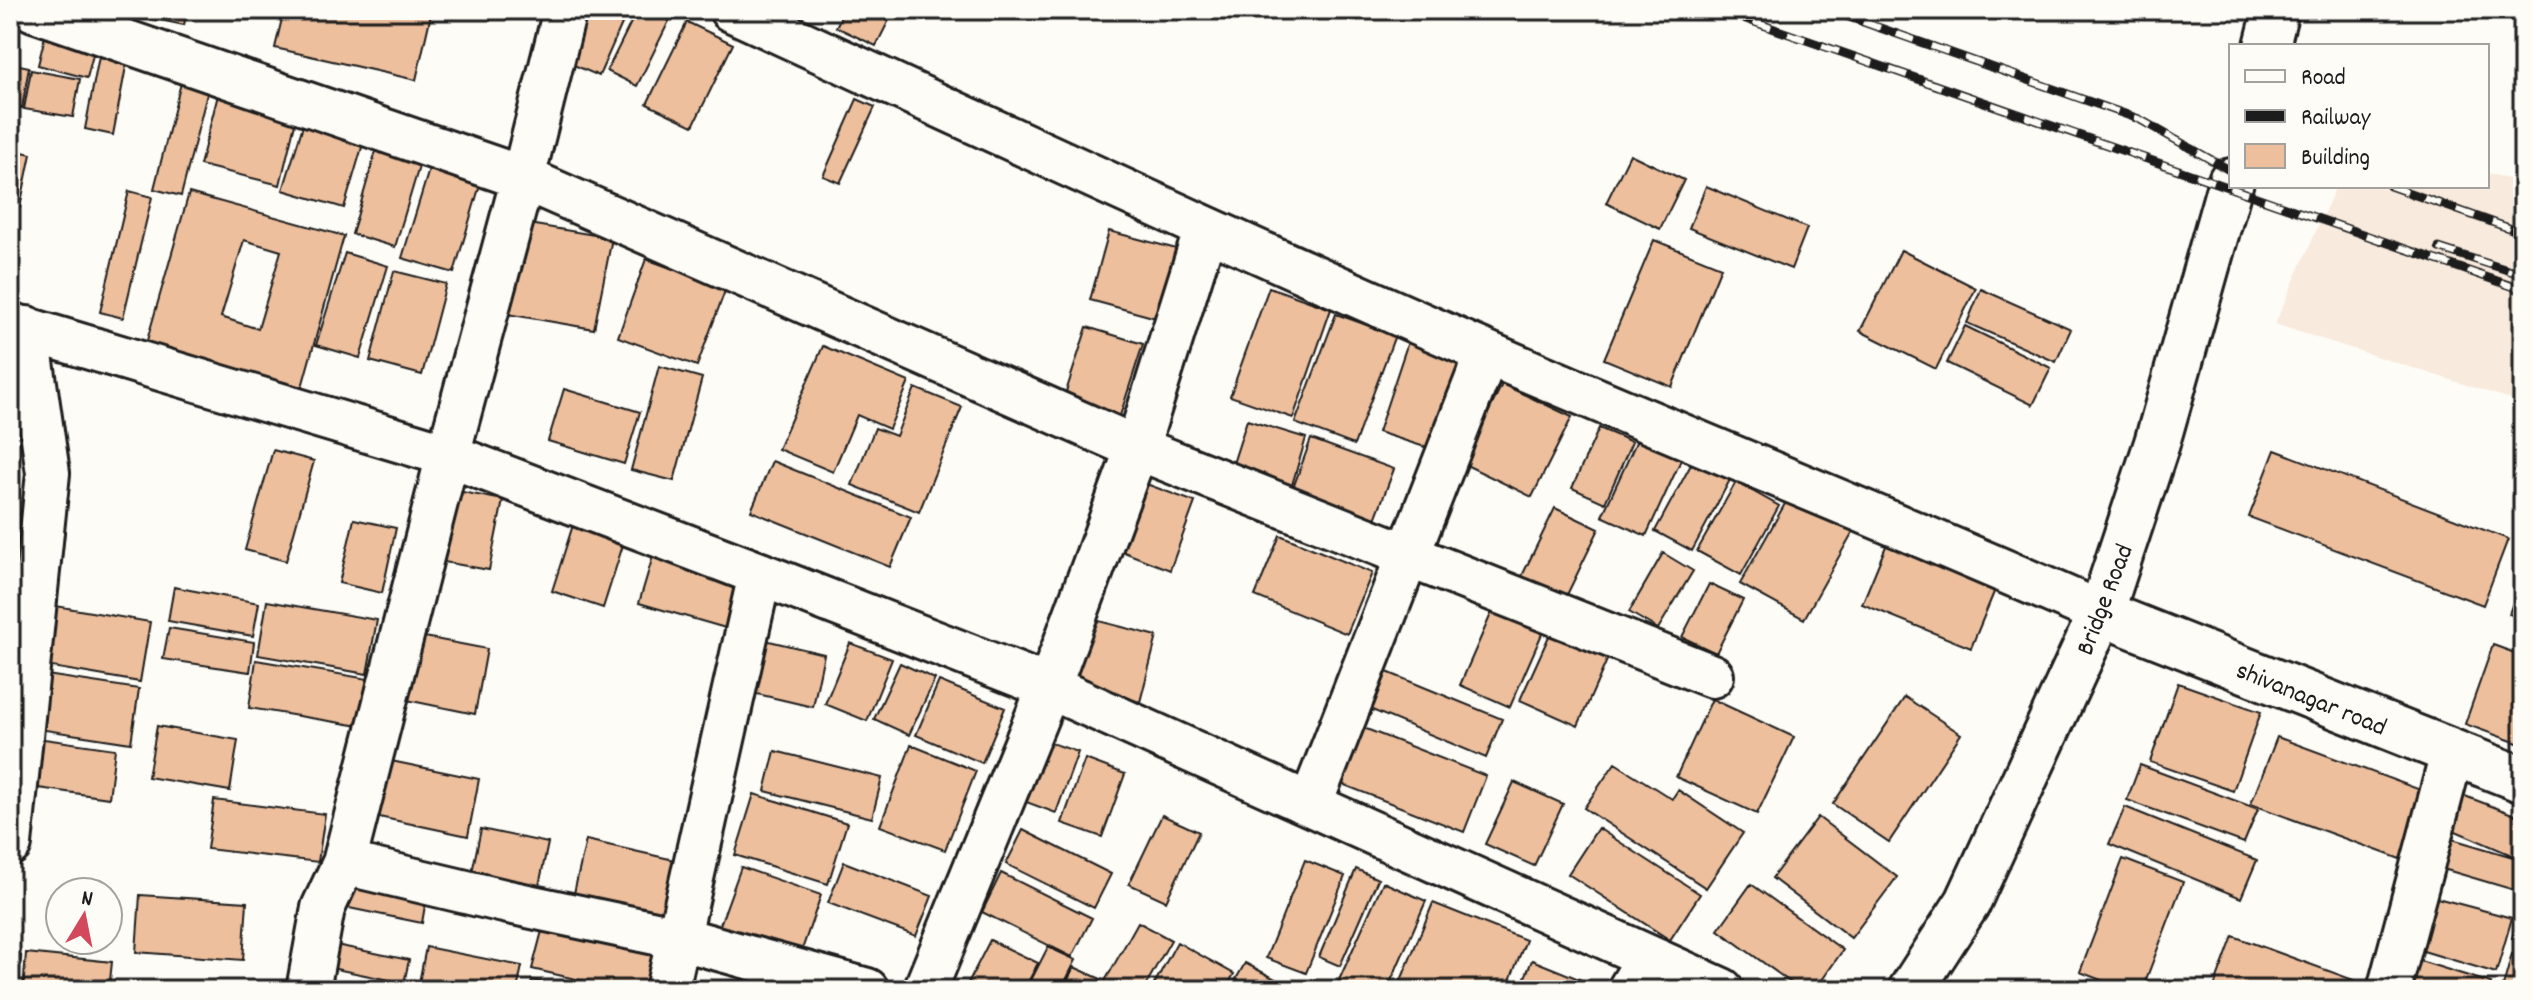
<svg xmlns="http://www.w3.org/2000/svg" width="2533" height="1000" font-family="Dekko,sans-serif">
	<rect width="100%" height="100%" fill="#fdfcf7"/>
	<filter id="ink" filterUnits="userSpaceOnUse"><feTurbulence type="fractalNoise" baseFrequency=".0125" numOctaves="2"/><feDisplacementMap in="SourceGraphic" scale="16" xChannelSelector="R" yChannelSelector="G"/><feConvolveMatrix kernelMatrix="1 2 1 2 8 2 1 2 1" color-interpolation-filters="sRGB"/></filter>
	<g filter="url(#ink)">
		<path fill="#f8eadc" d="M2487 173 2523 183V403L2275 324 2336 186H2487Z"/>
		<path fill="#edbf9d" stroke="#1c1c1c" stroke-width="2" fill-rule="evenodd" d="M113 10H187L184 25Z
			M284 10H432L416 80 275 48Z
			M573 10H628L599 76 553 56Z
			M637 10H662L672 15 637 86 607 71Z
			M844 10H894L876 46 836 27Z
			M687 22 733 44 693 126 647 104Z
			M46 32 96 43 87 78 38 65Z
			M100 51 128 56 113 135 85 129Z
			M10 63 29 67 22 108 10 105Z
			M31 70 80 79 73 117 24 109Z
			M183 75 210 82 181 196 154 189Z
			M219 91 298 111 280 185 200 165Z
			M857 99 875 107 840 183 823 176Z
			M305 119 365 137 344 208 283 190Z
			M379 140 423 153 395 247 352 234Z
			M10 149 31 154 20 207 10 205Z
			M1630 154 1684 180 1660 229 1606 203Z
			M431 163 482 178 454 273 402 258Z
			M1706 186 1807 228 1791 269 1689 228Z
			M129 191 152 197 123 318 100 312Z
			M189 193 344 236 302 387 146 344ZM244 240 281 251 258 329 221 317Z
			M529 224 612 238 594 329 507 314Z
			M1109 231 1180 250 1160 319 1090 300Z
			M1654 240 1721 267 1672 387 1604 359Z
			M1901 250 1976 288 1936 369 1860 331Z
			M345 253 388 266 360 358 316 345Z
			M646 259 726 288 697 366 618 337Z
			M394 271 446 284 422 375 370 361Z
			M1269 287 1331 309 1293 418 1230 396Z
			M1981 289 2071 329 2056 362 1967 323Z
			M1336 314 1395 335 1354 445 1295 423Z
			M1965 326 2051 368 2033 405 1947 363Z
			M1087 327 1143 344 1118 422 1062 404Z
			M1408 342 1461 360 1431 449 1378 432Z
			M823 346 909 382 889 429 857 415 833 472 778 449Z
			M659 366 702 378 674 481 631 470Z
			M1502 384 1572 417 1532 497 1464 464Z
			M915 388 962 407 919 512 852 485 875 428 896 436Z
			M564 389 640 412 624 464 548 441Z
			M1247 420 1306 438 1289 495 1229 476Z
			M1599 428 1632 442 1605 503 1572 488Z
			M1311 439 1394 469 1371 530 1289 499Z
			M1637 440 1681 460 1646 536 1602 516Z
			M273 450 314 461 286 561 245 550Z
			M2275 450 2508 539 2483 605 2249 517Z
			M1694 459 1731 478 1692 551 1655 531Z
			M772 461 911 517 890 567 751 511Z
			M1141 482 1195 502 1170 570 1116 549Z
			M1736 482 1779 506 1741 575 1697 551Z
			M447 489 503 500 489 570 433 560Z
			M1791 493 1855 528 1804 619 1740 584Z
			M1555 508 1599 529 1564 601 1520 580Z
			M10 511 25 515 10 564Z
			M354 519 396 528 382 593 339 583Z
			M573 525 624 542 603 608 552 591Z
			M1280 535 1372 573 1347 634 1255 596Z
			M1888 541 1997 585 1971 648 1862 604Z
			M1663 553 1693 571 1658 629 1629 612Z
			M653 556 743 582 729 629 639 603Z
			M2523 574V619L2509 614Z
			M1709 584 1743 600 1716 653 1682 637Z
			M174 587 259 603 253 636 168 621Z
			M1498 598 1548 620 1510 707 1460 685Z
			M267 601 377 620 367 674 258 655Z
			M50 605 150 622 140 682 40 665Z
			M1091 619 1157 636 1140 702 1074 684Z
			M1554 625 1611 651 1578 726 1520 700Z
			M169 628 254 642 250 672 163 659Z
			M409 634 487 649 475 714 397 698Z
			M765 640 824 654 813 707 753 693Z
			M850 643 892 659 867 721 825 704Z
			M2493 645 2523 656V745L2465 724Z
			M256 660 368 679 360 726 249 708Z
			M900 663 935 679 909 735 874 719Z
			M1387 672 1502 719 1486 758 1372 710Z
			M40 674 139 689 131 743 32 728Z
			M939 681 1005 708 982 763 916 735Z
			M2178 683 2261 712 2233 791 2150 762Z
			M1905 697 1961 734 1889 842 1833 804Z
			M1712 699 1794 737 1757 814 1676 777Z
			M1351 723 1486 776 1464 832 1329 779Z
			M157 726 238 740 230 791 148 777Z
			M30 737 115 749 109 798 24 786Z
			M2277 737 2426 792 2400 859 2251 804Z
			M1040 739 1078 752 1056 813 1018 799Z
			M911 745 976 771 945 850 880 826Z
			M775 751 882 778 872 818 765 791Z
			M1085 759 1125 774 1102 837 1062 823Z
			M391 761 479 779 468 836 379 817Z
			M1615 763 1672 799 1678 790 1743 833 1706 888 1584 808Z
			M2140 765 2258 809 2244 843 2127 800Z
			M1514 782 1563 804 1534 866 1485 844Z
			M2457 793 2523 818V860L2444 826Z
			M754 794 847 823 828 884 735 855Z
			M214 800 325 814 318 862 207 849Z
			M2125 807 2257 860 2241 898 2109 844Z
			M1162 815 1199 832 1166 901 1129 884Z
			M1818 817 1897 877 1851 938 1772 878Z
			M1598 828 1700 894 1670 940 1568 874Z
			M481 829 548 843 536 900 469 887Z
			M1023 830 1111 874 1094 908 1006 864Z
			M2442 836 2523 860 2521 892 2433 866Z
			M586 840 683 862 669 924 572 902Z
			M2123 859 2183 882 2142 990H2127L2080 972Z
			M1305 860 1345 876 1306 973 1266 958Z
			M844 862 932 896 916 936 828 903Z
			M741 867 821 895 797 964 716 936Z
			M1356 869 1378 879 1340 966 1319 957Z
			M1001 873 1092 918 1072 957 982 912Z
			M350 879 427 894 422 923 344 907Z
			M1383 882 1426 901 1387 990H1338L1335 989Z
			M1751 884 1843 950 1815 990H1801L1718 930Z
			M140 895 247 902 243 960 136 952Z
			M2426 895 2512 918 2496 973 2410 947Z
			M2523 901V941L2512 938Z
			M1433 903 1526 940 1506 990H1397Z
			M1138 922 1171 940 1143 990H1100Z
			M543 927 660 954 651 990H623L532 969Z
			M2233 936 2359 982 2356 990H2213Z
			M990 940 1038 963 1024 990 965 989Z
			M1177 942 1234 974 1225 990H1151Z
			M331 944 409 960 404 983 326 967Z
			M426 947 522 966 517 990 418 988Z
			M1048 947 1076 960 1061 990H1026Z
			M26 953 112 962 109 990H23Z
			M10 954 21 956 17 990H10Z
			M2512 954 2523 958V990H2502Z
			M2407 957 2491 983 2489 990H2397Z
			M1532 960 1589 983 1586 990H1520Z
			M1245 963 1281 982 1277 990H1230Z
			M1074 967 1101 979 1096 990H1063Z
			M532 980 581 990H530Z"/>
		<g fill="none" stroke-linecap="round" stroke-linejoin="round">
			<g stroke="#1c1c1c" stroke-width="48">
				<path id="street" d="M34 10 523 178 1137 448 1712 676
					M731 10C982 125 1232 242 1485 352 1690 441 1897 523 2101 613
					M10 324 448 455 760 574 1049 687 1722 990
					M1311 803 1487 353
					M10 844 48 473 27 328
					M344 863 504 901 679 938 867 990
					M308 990 323 908 344 863 448 455 523 178 565 10
					M667 990 760 574
					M925 990 1049 687 1137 448 1206 228
					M1629 990 1649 957
					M2389 990 2452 754"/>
			</g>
			<g stroke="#1c1c1c" stroke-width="50">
				<path id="secondary" d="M2267 46 2276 10
					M2101 613 2523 780
					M1911 990 1968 902 2101 613 2157 443 2231 181"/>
			</g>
			<use href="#street" stroke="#fdfcf7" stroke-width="42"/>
			<use href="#secondary" stroke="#fdfcf7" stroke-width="44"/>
			<g stroke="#1c1c1c" stroke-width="9">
				<path id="rail" d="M1720 10 2523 290
					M1829 10 2139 119 2231 171
					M2390 186 2523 233
					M2439 248 2523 275"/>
			</g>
			<use href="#rail" stroke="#fdfcf7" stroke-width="6" stroke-dasharray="18" stroke-linecap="butt"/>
		</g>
	</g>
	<g text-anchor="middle" stroke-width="8" stroke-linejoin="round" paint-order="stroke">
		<g font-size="26" fill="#1c1c1c" stroke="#fdfcf7">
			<text transform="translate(2103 599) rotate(-69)" y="9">Bridge Road</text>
			<text transform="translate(2312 697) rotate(22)" y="9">shivanagar road</text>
		</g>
	</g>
	<rect width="2533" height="1000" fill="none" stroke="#fdfcf7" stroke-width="40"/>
	<rect x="20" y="20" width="2493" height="960" fill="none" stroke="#1c1c1c" stroke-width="3" filter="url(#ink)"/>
	<rect x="2229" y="44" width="260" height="144" fill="#fdfcf7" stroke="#a3a29f" stroke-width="2"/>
	<rect x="2245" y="70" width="40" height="12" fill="#fdfcf7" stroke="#a3a29f" stroke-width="2"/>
	<text x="2301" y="84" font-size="24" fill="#1c1c1c">Road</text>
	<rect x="2245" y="110" width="40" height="12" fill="#1c1c1c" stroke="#a3a29f" stroke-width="2"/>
	<text x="2301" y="124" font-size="24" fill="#1c1c1c">Railway</text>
	<rect x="2245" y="144" width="40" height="24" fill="#edbf9d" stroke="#a3a29f" stroke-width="2"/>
	<text x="2301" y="164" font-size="24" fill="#1c1c1c">Building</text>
	<g transform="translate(84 916) rotate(10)"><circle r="38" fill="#fdfcf7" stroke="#a3a29f" stroke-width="2"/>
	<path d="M0-6L14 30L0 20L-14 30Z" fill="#d1495b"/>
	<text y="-12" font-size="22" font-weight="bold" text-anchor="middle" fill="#1c1c1c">N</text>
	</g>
</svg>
